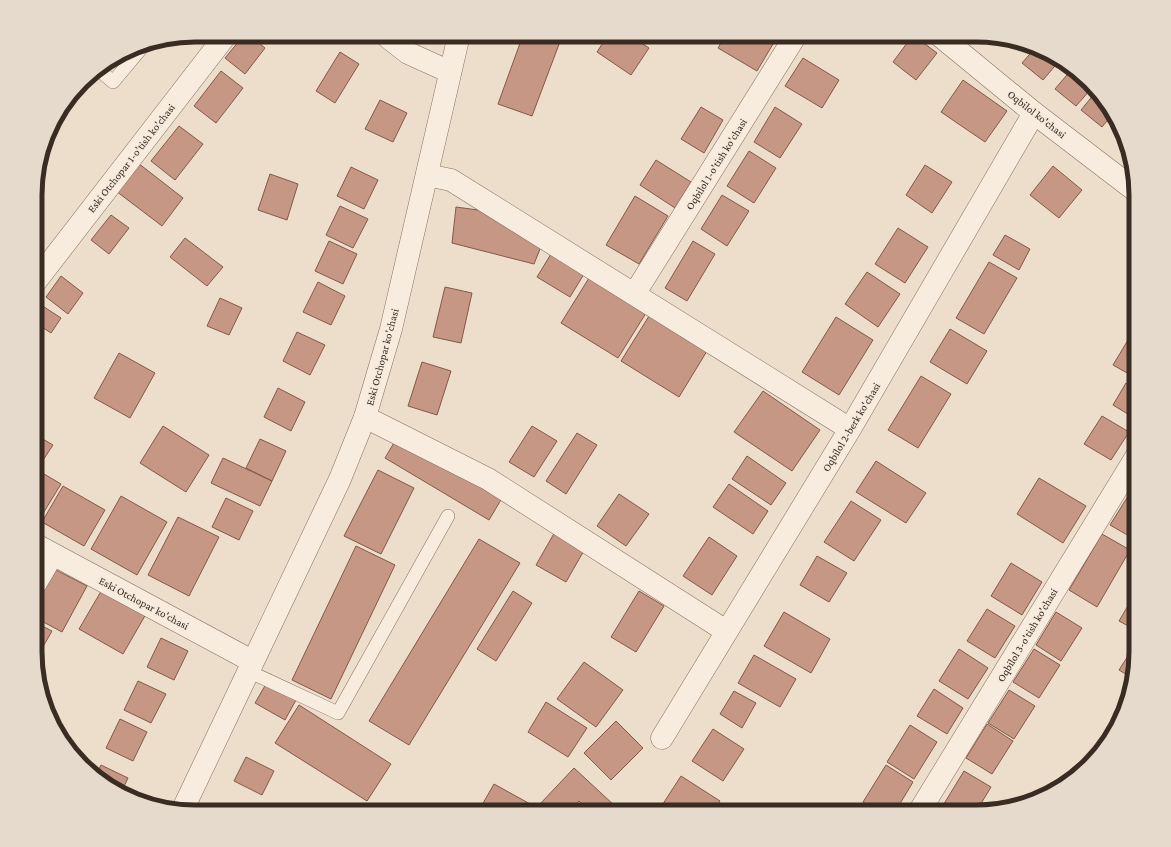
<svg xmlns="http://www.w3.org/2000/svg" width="1171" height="847" font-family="'Crimson Pro',serif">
	<rect width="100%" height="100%" fill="#ecdecb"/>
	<path fill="#c79785" stroke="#855848" d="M244 35H249L265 48 245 74 225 58Z
		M523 35H551L561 39 532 116 498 104Z
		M608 35H629L649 48 631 75 597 52Z
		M726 35H759L773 44 757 71 718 48Z
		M847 35H859L856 41Z
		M913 35 937 53 916 80 893 62Z
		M1036 47 1060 60 1043 80 1022 63Z
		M340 52 359 64 335 103 316 91Z
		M803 58 839 80 822 108 785 86Z
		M1072 69 1091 89 1076 106 1055 89Z
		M221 71 243 88 216 123 194 106Z
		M963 80 1007 111 985 142 941 112Z
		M1095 93 1112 115 1102 127 1081 110Z
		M380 100 407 113 393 142 365 129Z
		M701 107 723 120 704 153 681 139Z
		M775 107 802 124 780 158 754 142Z
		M179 126 203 144 175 180 151 161Z
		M749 151 776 168 754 203 727 186Z
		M656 160 691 182 675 208 640 185Z
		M138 163 183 198 162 226 116 191Z
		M925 165 952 182 932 213 906 195Z
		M1053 166 1082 190 1059 218 1030 195Z
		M351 167 378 180 364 209 337 196Z
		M270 174 298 184 287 220 258 210Z
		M722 195 749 211 727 246 701 229Z
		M635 196 668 216 639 264 606 245Z
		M340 206 368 219 353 248 326 235Z
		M456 207 478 210 542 244 534 264 452 243Z
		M111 215 129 228 109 254 91 240Z
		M898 228 928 247 905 283 875 264Z
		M1005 235 1030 249 1019 270 993 255Z
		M185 238 223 267 207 286 170 257Z
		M329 241 357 254 343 284 315 271Z
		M693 241 715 254 687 301 665 288Z
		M551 254 584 274 570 297 537 277Z
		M989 262 1017 278 984 334 956 318Z
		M867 272 900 294 878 327 845 304Z
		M61 276 83 293 68 314 46 297Z
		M589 278 646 313 618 358 561 323Z
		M318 282 345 296 331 325 303 312Z
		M445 287 472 293 461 343 433 337Z
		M220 298 242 308 229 335 207 326Z
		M38 303 61 318 51 333 36 323V306Z
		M649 316 707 351 679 397 621 361Z
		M836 317 873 340 839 395 802 372Z
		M950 329 987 351 967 384 930 362Z
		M1134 330 1136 331V378L1113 365Z
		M297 332 325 345 310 375 283 361Z
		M119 353 155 373 130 418 94 398Z
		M422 362 451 371 437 415 408 406Z
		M921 376 951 394 918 448 888 430Z
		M1126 383 1136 390V419L1113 405Z
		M278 388 305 402 291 431 264 417Z
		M763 391 820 430 792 471 734 432Z
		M1102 416 1129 432 1111 460 1084 444Z
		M163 426 209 455 186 492 140 463Z
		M532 426 557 441 534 477 509 462Z
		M577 433 597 445 566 494 546 481Z
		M36 435 53 445 36 471Z
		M398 436 502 498 489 520 385 458Z
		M260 439 286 451 272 481 246 468Z
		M747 456 786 483 771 505 732 479Z
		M223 458 272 481 260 506 211 483Z
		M876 461 926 493 906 523 856 492Z
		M378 470 414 488 381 554 344 536Z
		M39 471 61 484 39 520 36 519V475Z
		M1039 478 1086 506 1063 543 1017 514Z
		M729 484 768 511 753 534 713 507Z
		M63 486 105 510 84 546 42 522Z
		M1130 493 1136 496V540L1110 525Z
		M619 494 649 514 626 546 597 526Z
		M121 496 167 522 137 575 91 549Z
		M226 498 253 511 239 540 212 527Z
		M851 501 881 520 854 561 824 542Z
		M178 517 219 537 189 596 148 575Z
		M556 530 586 547 566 582 536 565Z
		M1102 534 1130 550 1097 607 1069 590Z
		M709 537 737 556 712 595 683 576Z
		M479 539 520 563 409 745 369 721Z
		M356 546 395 565 331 699 292 680Z
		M817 556 847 573 829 602 800 585Z
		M1011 563 1042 582 1022 615 991 596Z
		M56 570 87 586 62 632 36 618V604Z
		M103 588 146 614 123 654 79 629Z
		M513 591 532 603 496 661 477 649Z
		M639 591 664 606 636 652 611 637Z
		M1136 592V630L1119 621Z
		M987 609 1015 626 995 658 967 641Z
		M784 612 830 639 811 673 764 646Z
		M1056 612 1082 628 1061 661 1036 645Z
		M36 623 52 631 36 659Z
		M161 638 188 651 174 680 147 667Z
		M1133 648 1136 649V663L1132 678 1119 670Z
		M959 649 988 668 968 699 939 681Z
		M1034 649 1060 665 1039 698 1013 682Z
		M754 655 796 679 780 707 738 683Z
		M584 662 623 690 596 727 557 699Z
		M138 681 166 694 151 723 124 710Z
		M266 684 296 700 285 720 255 703Z
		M934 689 963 708 947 734 917 716Z
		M1009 690 1035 706 1014 739 988 723Z
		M734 691 756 703 742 728 720 714Z
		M546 702 587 728 568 757 528 732Z
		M299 705 391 764 367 801 275 743Z
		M120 719 147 732 133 761 106 748Z
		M616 721 643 748 611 780 584 753Z
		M987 724 1013 741 992 774 966 758Z
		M910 725 937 742 914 779 887 762Z
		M713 729 744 749 723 781 692 761Z
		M246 757 274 771 262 795 234 781Z
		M101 765 128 778 121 793 95 777Z
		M886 765 913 782 895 812H879L863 802Z
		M574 768 615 806 609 812H590L579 801 569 812H548L540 804Z
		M964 771 991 787 976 812H939Z
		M681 776 720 801 713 812H662L659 810Z
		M494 784 532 805 528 812H478Z
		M861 804 874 812H856Z"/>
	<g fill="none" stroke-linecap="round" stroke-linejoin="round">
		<g stroke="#887061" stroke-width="14">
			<path id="service" d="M98 69 113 82 144 45
				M248 671 338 713 448 516"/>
		</g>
		<g stroke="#887061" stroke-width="23">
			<path id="minor" d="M385 35 408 53 450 72
				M939 35 1034 113 1136 191
				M427 175 451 180 850 429
				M36 281 226 35
				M635 293 796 35
				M365 417 488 479 726 631
				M36 545 252 661
				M36 583 53 554
				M662 738 850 429 1034 113
				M919 812 1136 457"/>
		</g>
		<g stroke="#887061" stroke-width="23">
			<path id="tertiary" d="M182 811 340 479 365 417 391 329 459 35"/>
		</g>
		<use href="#service" stroke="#f7ecde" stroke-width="13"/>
		<use href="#minor" stroke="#f7ecde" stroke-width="22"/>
		<use href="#tertiary" stroke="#f7ecde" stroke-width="22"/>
	</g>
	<g text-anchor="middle" stroke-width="3" stroke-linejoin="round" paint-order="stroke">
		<g font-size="11" fill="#3a2b23" stroke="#f4e9da">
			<text transform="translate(1037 114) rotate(38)" y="4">Oqbilol ko'chasi</text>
			<text transform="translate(131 158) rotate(-52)" y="4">Eski Otchopar 1-o'tish ko'chasi</text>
			<text transform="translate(716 164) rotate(-58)" y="4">Oqbilol 1-o'tish ko'chasi</text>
			<text transform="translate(382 357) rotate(-75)" y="4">Eski Otchopar ko'chasi</text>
			<text transform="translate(851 427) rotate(-59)" y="4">Oqbilol 2-berk ko'chasi</text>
			<text transform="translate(144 603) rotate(28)" y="4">Eski Otchopar ko'chasi</text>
			<text transform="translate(1027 635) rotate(-59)" y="4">Oqbilol 3-o'tish ko'chasi</text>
		</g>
	</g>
	<path d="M0 0H1171V847H0ZM195 42H976A153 153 0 0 1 1129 195V652A153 153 0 0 1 976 805H195A153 153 0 0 1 42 652V195A153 153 0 0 1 195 42Z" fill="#e5dacb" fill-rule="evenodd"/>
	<path fill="none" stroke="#3a2b23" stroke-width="5" d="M195 42H976A153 153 0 0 1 1129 195V652A153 153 0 0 1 976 805H195A153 153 0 0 1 42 652V195A153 153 0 0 1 195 42Z"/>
</svg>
